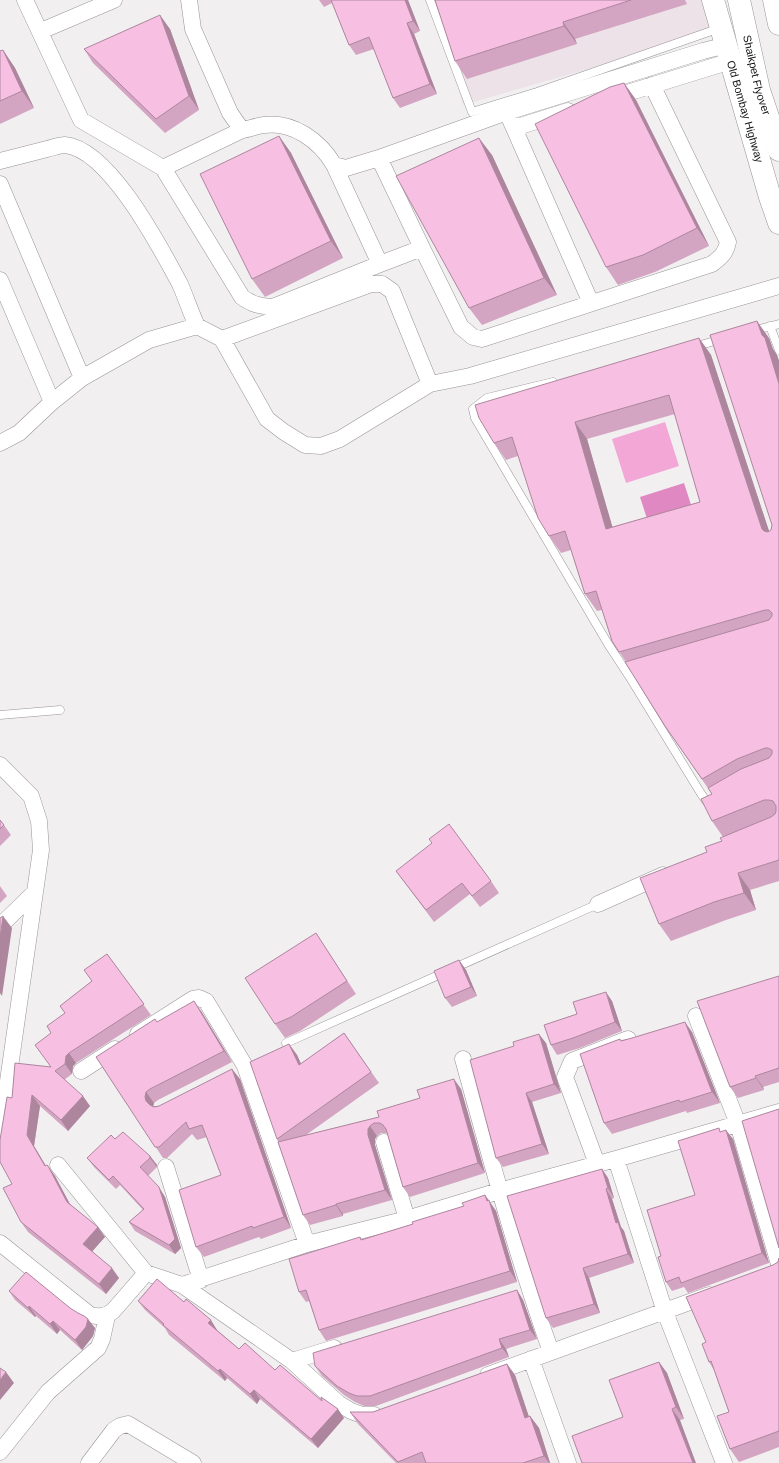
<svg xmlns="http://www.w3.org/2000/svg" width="779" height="1463" font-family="Arial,sans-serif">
	<rect width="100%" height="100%" fill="#f2eff1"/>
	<path fill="#ece2e8" d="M433 0H708L718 32 463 105Z"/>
	<path fill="#f2a7d7" d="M665 422 679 466 626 483 612 439Z"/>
	<path fill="#df88c1" d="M684 483 694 514 650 528 640 497Z"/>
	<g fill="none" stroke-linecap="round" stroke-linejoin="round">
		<g stroke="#979495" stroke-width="9">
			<path id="lane" d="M430 0 472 112 537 92 720 28
				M770 326 779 350
				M752 331 779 324
				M694 347 721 339
				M553 382 487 398 473 409 475 418 608 644 629 676 644 672
				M629 676 700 792 706 801 712 803
				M0 715 60 710
				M286 1043 598 904"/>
		</g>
		<g stroke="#979495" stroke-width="17">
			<path id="street" d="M25 0 81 120 163 168 242 297C253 305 260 306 273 307L380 264 422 248
				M189 0 193 29 230 113 242 130C249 129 256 126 264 125 293 121 320 141 334 165L346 168 379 158
				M41 31 114 0
				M652 85 728 242C726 253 721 257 712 264L482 339 473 337 461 327 422 248 379 158 507 112 703 51 727 45
				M611 98 731 61
				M510 119 591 303
				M514 128 568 111
				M0 161C16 157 31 153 47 149 52 148 59 145 65 145 109 149 160 247 180 284 186 298 191 313 197 326
				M334 165 380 264
				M163 168 242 130
				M0 184 82 378
				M0 280 52 402
				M222 339 371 284H382L392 291 430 384
				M0 443 19 433 52 402 82 378 149 340 197 326 222 339 267 419 284 432 305 445 321 446 340 439 430 384 470 376 779 286
				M0 765 31 796 39 821 41 850 0 1137
				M598 904 663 875
				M0 926 35 892
				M696 1016 738 1124 779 1264
				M138 1034 193 999 199 998 206 1001 245 1066 307 1244
				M463 1059C490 1157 517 1256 551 1352
				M81 1071 115 1049
				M384 1142 407 1219
				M616 1159 665 1312 724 1463
				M597 1164 565 1077 572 1061 628 1039
				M58 1165 146 1273 182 1285 292 1361 338 1403 351 1411 362 1415H374
				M166 1167 201 1280
				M0 1243 90 1315C99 1317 105 1317 113 1311L146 1273
				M182 1285 307 1244 407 1219 499 1191 616 1159 779 1112
				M531 1359 568 1463
				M292 1361 334 1348
				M488 1375 709 1295
				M0 1452 48 1392 98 1348 102 1339 107 1316
				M89 1463 114 1430 120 1426 128 1424 193 1463"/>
		</g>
		<g stroke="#979495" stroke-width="23">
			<g id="primary">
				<path id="s1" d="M713 0 770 197 779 223"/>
				<path id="s2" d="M739 0 759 90 779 150"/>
				<path d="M774 0 779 24"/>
			</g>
		</g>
		<use href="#lane" stroke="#fff" stroke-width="8"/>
		<use href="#street" stroke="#fff" stroke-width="16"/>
		<use href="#primary" stroke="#fff" stroke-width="22"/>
	</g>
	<path fill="#d4a5c2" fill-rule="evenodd" d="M319 0H408L420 31 414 34 437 94 400 108 393 98 374 49 356 55 349 45 332 3 324 7Z
		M435 0H685L687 4 575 39 577 44 467 79 455 61Z
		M170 29 199 110 165 133 93 63 84 49Z
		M3 50 15 68 34 108 0 124V51Z
		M624 83 636 100 709 246 655 272 618 285 606 267Z
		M279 136 291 153 343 258 265 297 252 279Z
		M492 155 557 295 482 325 469 308Z
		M699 338 711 355 769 532 771 530 772 525 769 338 773 349 777 355 779 361V881L750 890 756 910 726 920 671 941 659 924 707 852 722 841 723 837 712 821V794L665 726 626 662 612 641 602 610 597 611 585 594 571 550 561 553 549 536 518 456 506 460 494 443ZM675 414 700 502 612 527 587 439Z
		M0 820 4 825 11 835 0 846Z
		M396 871 491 881 499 893 480 907 470 894 434 922Z
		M0 886 7 896 0 903Z
		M325 947 356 994 300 1031 285 1038 275 1024Z
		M107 954 151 1015 76 1063 73 1066 72 1074 64 1080 90 1106 68 1131 40 1106 34 1146 46 1166 55 1176 70 1204 105 1237 92 1251 119 1278 106 1294 28 1232 21 1222 12 1184V1098L50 1067 51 1033 65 1013 60 1006 92 981Z
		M459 960 466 970 477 996 452 1007 445 998Z
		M779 976V1082L763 1087 764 1090 738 1098 730 1087Z
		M612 1001 622 1031 580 1048 557 1055 551 1045 577 1014Z
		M201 1011 232 1062 158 1100 154 1103 153 1106H159L240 1079 291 1228 261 1239 259 1237 204 1257 196 1247 221 1175 207 1137 197 1140 192 1134 167 1158H163L96 1057 157 1022Z
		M692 1032 720 1103 687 1113 686 1111 612 1134 604 1123 621 1040Z
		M344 1033 379 1083 306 1135 379 1117 461 1089 485 1173 410 1197 403 1187 387 1133H381L377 1136 375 1139V1145L392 1200 343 1214V1216L310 1225 303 1215 278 1142 277 1139 289 1044 297 1055 301 1064Z
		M546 1043 561 1093 532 1102 549 1154 503 1167 496 1158Z
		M721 1131 733 1139 769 1263 688 1293 684 1287 672 1291 666 1282 661 1256 695 1195Z
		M115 1139 150 1156 157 1165V1167L148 1176 165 1197 181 1248 175 1254 135 1231 129 1222 143 1210 120 1185 116 1189 94 1167 87 1158Z
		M602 1169 608 1178 614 1198 612 1199 621 1227 624 1231 634 1263 589 1278 600 1313 553 1328 546 1318Z
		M485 1195 496 1211 517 1282 326 1341 319 1330 309 1301 306 1302 299 1292 361 1240 413 1224 464 1206Z
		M779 1258V1447L739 1462 730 1449 729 1412 714 1370 709 1362 706 1342 773 1265 778 1262Z
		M517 1290 523 1300 537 1339 506 1349 509 1357 376 1406H364L355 1402 344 1395 322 1376 315 1366Z
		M9 1291 95 1328 93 1336 82 1350 60 1330 57 1334 36 1316 35 1317 15 1300Z
		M138 1301 217 1330 239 1349 275 1370 322 1401 344 1418 318 1448 260 1399 257 1404 227 1378 225 1381 169 1335 165 1328 145 1310Z
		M659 1362 667 1373 684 1419 680 1420 623 1417Z
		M507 1364 515 1375 529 1417 530 1416 539 1428 550 1463H396L358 1424 350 1412H373Z"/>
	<path fill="#ad869e" d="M405 0H408L420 31 413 21Z
		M160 15 170 29 199 110 189 96Z
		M563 22 575 39 577 44 564 26Z
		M407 23 414 34 437 94 430 84Z
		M3 50 15 68 34 108 22 91Z
		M624 83 636 100 709 246 697 228Z
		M279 136 291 153 343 258 331 241Z
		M479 138 492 155 557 295 544 278Z
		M757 321 769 338 773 349 777 355 779 361V384Z
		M699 338 711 355 774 546 762 529Z
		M575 422 587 439 618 546 606 529Z
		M738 873 750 890 756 910 744 893Z
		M3 916 12 928 2 996 0 993V938Z
		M459 960 466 970 477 996 471 987Z
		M606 992 612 1001 622 1031 615 1022Z
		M194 1001 201 1011 232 1062 224 1051Z
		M685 1022 692 1032 720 1103 712 1092Z
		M539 1034 546 1043 561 1093 554 1084Z
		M289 1044 297 1055 307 1077 299 1065Z
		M69 1053 76 1063 73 1066 72 1074 65 1064 66 1056Z
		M232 1069 240 1079 291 1228 284 1217Z
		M755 1076 763 1087 764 1090 756 1078Z
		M454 1079 461 1089 485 1173 478 1163Z
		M146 1092 154 1103 153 1108 146 1101 145 1097Z
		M526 1093 532 1102 549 1154 542 1144Z
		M32 1095 40 1106 34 1146 52 1176 45 1166 27 1135Z
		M83 1096 90 1106 68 1131 61 1120Z
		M370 1126 377 1136 375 1139V1145L392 1200 385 1190 368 1135V1129Z
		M726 1130 733 1139 769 1263 762 1253Z
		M150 1156 157 1165V1167L150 1158Z
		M48 1166 55 1176 74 1212 67 1202Z
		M602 1169 608 1178 614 1198 608 1188Z
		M159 1187 165 1197 181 1248 175 1254 169 1245Z
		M606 1189 612 1199 621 1227 624 1231 634 1263 628 1254 616 1223Z
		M485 1195 496 1211 517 1282 510 1271Z
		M336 1204 343 1214V1216L336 1205Z
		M98 1227 105 1237 90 1254 83 1244Z
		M112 1268 119 1278 106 1294 99 1284Z
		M583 1268 589 1278 600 1313 594 1304Z
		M517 1290 523 1300 537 1339 530 1330Z
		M29 1306 36 1316 35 1317 28 1308Z
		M88 1319 95 1328 93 1336 82 1350 75 1340Z
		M211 1320 217 1330 215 1332 208 1323Z
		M53 1321 60 1330 57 1334 50 1324Z
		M499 1339 506 1349 509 1357 502 1348Z
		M659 1362 667 1373 684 1419 676 1407Z
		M507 1364 515 1375 533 1429 525 1418Z
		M220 1369 227 1378 225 1381 218 1371Z
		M6 1372 14 1383 0 1400V1380Z
		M254 1390 260 1399 257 1404 250 1394Z
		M338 1409 344 1418 318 1448 311 1439Z
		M672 1409 680 1420 696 1463H693Z
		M530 1416 539 1428 550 1463H549L544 1456Z"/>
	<path fill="#f7c0e2" stroke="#ad869e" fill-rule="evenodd" d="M331 0H405L413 21 407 23 430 84 393 98 369 37 349 45Z
		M435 0H631L563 22 564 26 455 61Z
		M160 15 189 96 156 119 84 49Z
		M3 50 22 91 0 101V51Z
		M624 83 697 228 643 255 606 267 535 124 610 87Z
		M279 136 331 241 252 279 200 174Z
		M479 138 544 278 469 308 396 176Z
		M757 321 762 335 765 338 779 384V860L738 873 744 893 714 902 659 924 640 878 707 852 705 847 722 841 720 838 771 817 775 814 776 811V806L773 801 769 800H764L712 821 701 799 712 794 708 788 741 769 769 758 772 754V750L768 748H765L737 759 702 779 665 726 625 662 769 620 772 616V613L769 610H765L619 652 612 641 596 591 585 594 565 531 549 536 538 518 512 437 494 443 479 418 475 405 699 338 762 529 764 531 768 532 771 530 772 525 710 335ZM669 395 700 502 606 529 575 422Z
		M0 820 4 825 0 829Z
		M449 824 491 881 472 896 462 883 426 910 396 871 432 843 429 839Z
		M3 916 0 938V918Z
		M316 933 347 981 291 1017 275 1024 245 978Z
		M107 954 144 1004 69 1053 66 1056 65 1064 55 1071 83 1096 61 1120 32 1095 27 1135 45 1166 47 1165 48 1166 67 1202 98 1227 83 1244 112 1268 99 1284 21 1222 3 1188 12 1184 0 1162V1140L7 1097 12 1098 15 1063 51 1067 35 1045 51 1033 47 1026 65 1013 60 1006 92 981 84 970Z
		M459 960 471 987 445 998 434 971Z
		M779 976V1068L755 1076 756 1078 730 1087 697 1001Z
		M606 992 615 1022 573 1038 551 1045 544 1025 577 1014 573 1002Z
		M194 1001 224 1051 150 1089 146 1092 145 1097 146 1101 150 1105 154 1107 159 1106 232 1069 284 1217 253 1228 252 1226 196 1247 179 1190 221 1175 202 1125 189 1129 186 1122 159 1147H155L96 1057 155 1019 157 1022Z
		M685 1022 712 1092 680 1102 679 1100 604 1123 580 1054 620 1039 621 1041 632 1038Z
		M344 1033 371 1072 277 1139 250 1062 289 1044 299 1065Z
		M539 1034 554 1084 526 1093 542 1144 496 1158 470 1060 514 1046 513 1042Z
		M454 1079 478 1163 403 1187 386 1129 383 1125 380 1123H374L370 1126 368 1129V1135L385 1190 336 1204V1205L303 1215 278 1142 379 1117 377 1111 420 1098 417 1090Z
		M779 1109V1248L742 1121Z
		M719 1128 720 1132 726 1130 762 1253 681 1283 679 1277 666 1282 658 1257 661 1256 647 1210 695 1195 678 1141Z
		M123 1132 150 1156V1158L140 1167 159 1187 175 1239 169 1245 129 1222 144 1209 113 1176 109 1180 87 1158 111 1135 115 1139Z
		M602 1169 608 1188 606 1189 616 1223 618 1222 628 1254 583 1268 594 1304 546 1318 507 1196Z
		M485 1195 487 1201 489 1200 510 1271 319 1330 306 1290 299 1292 289 1259 360 1237 361 1240 413 1224 412 1222 464 1206 462 1203Z
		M779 1258V1431L730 1449 717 1416 729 1412 711 1361 709 1362 702 1344 706 1342 686 1297 773 1265 778 1262Z
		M26 1272 70 1308 78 1313 84 1316 88 1319 86 1327 75 1340 53 1321 50 1324 29 1306 28 1308 9 1291Z
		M157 1279 184 1302 186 1299 211 1320 208 1323 239 1349 245 1343 275 1370 280 1365 322 1401 321 1397 338 1409 311 1439 254 1390 250 1394 220 1369 218 1371 163 1325 164 1324 138 1301Z
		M517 1290 530 1330 499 1339 502 1348 370 1396H357L349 1393 337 1386 315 1366 313 1353Z
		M659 1362 676 1407 672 1409 693 1463H582L572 1436 623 1417 609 1380Z
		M507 1364 525 1418 530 1416 544 1456 523 1463H426L422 1452 398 1462 350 1412H373Z
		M0 1368 6 1372 0 1380Z"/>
	<g text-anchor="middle" stroke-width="3" stroke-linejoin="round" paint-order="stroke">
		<g font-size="11" fill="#131213" stroke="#fffdfe">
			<text dy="4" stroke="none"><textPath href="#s2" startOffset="77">Shaikpet Flyover</textPath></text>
			<text dy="4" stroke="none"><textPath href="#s1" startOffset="116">Old Bombay Highway</textPath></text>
		</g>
	</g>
</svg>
